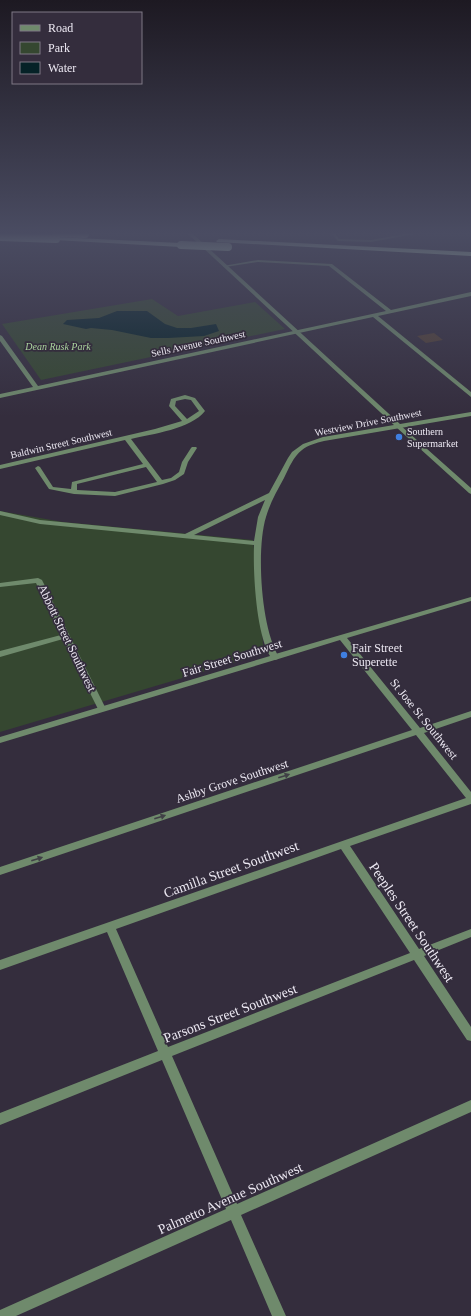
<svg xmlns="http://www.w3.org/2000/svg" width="471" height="1316" font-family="Georgia,serif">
	<rect width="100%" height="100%" fill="#342d3d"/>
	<path fill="#354730" d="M152 299 178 316 255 302 285 329 41 380 2 324Z
		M0 511 63 522 253 540 264 654 0 732Z"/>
	<path fill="#052227" d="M117 311H147L165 324 177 328H191L216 324 219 331 204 336 168 338H151L112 330 91 328 86 329 63 324 67 320 99 318Z"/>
	<path fill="#503f36" d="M434 333 443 340 426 343 417 336Z"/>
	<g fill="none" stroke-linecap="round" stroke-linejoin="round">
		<path fill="#6f8a6c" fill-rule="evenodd" d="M331 233H335L339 239 371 240 410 233H420L371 242 338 241Z
			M258 260 332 264 391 310 471 292V296L378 316 471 392V397L373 317 0 398V394L33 387 0 341V335L2 336 38 386 386 311 329 266 258 262 225 267 223 266Z
			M185 395 195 398 205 411C191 429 152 434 131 439L162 480 171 478 179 472 182 462 191 448 192 447H196L197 448 188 462 184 474 175 480 163 484 115 496 74 494 49 489 35 468 38 466 40 467 53 487 71 489 72 482 143 464 125 440 0 469V465L155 429 182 421 169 406 171 399ZM185 399 191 400 199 411 187 419 175 406 176 401ZM146 467 157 482 115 492 77 490V484Z
			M398 424 400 425 471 488V494L469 493 396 427 395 426Z
			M38 578 42 580 106 709 105 711H99L63 639 0 657V651L61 635 36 583 0 587V583Z
			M471 597V601L347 638 420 728 471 711V717L424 733 471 792V804L350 846 419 949 471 929V937L424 956 471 1027V1041L467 1040 414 960 172 1056 237 1204 471 1100V1112L241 1215 286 1316H272L231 1220 16 1316H0V1310L226 1209 162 1060 0 1125V1113L158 1051 107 932 0 970V960L466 798 416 735 0 875V867L412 730 340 640 275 660 271 657 272 655ZM341 849 410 953 168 1047 116 929Z"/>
		<path fill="#6f8a6c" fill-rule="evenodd" d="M47 233H59L34 237 32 236Z
			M187 233H192L400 424 471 412V416L324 441C316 443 308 445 302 450 293 457 289 468 284 478 277 491 270 503 266 517 256 549 261 629 279 657L278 659 0 743V737L270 656C256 632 253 573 254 545L40 524 0 515V511L40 520 185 534 269 493 288 458 292 452 303 444 323 437 394 425ZM265 500 258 517 254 541 194 535Z"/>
		<path fill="#d7ffd3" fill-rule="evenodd" d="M56 237 181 243 184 245 181 247 54 240V238Z
			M219 239 471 252V256L217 242 216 241Z"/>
		<path stroke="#d7ffd3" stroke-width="8" d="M56 233 85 234
			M0 237 56 239
			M181 245 228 247"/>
	</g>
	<defs><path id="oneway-solid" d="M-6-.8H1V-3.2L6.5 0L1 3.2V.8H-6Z"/></defs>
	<g fill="#404046">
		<use href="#oneway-solid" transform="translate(284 776) rotate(-18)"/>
		<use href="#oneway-solid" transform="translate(160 817) rotate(-18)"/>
		<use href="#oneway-solid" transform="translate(37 859) rotate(-18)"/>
	</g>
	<linearGradient id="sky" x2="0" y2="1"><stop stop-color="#1d1922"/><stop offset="0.56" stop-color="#4a4c62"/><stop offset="1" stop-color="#4a4c62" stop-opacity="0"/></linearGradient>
	<rect width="471" height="417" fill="url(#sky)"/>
	<g fill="#3f7fe0" stroke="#342d3d" stroke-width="1.5">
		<circle cx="399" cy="437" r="4"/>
		<circle cx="344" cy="655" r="4"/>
	</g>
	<g text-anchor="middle" stroke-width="3.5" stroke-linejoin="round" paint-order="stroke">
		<g font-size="10" fill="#ece8f2" stroke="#342d3d">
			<text transform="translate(198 343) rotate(-12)" y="4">Sells Avenue Southwest</text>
			<text transform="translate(368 422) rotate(-11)" y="4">Westview Drive Southwest</text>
			<text transform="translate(61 443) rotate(-13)" y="4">Baldwin Street Southwest</text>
		</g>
		<g font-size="10" font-style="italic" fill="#a9d39c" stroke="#342d3d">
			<text x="58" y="350">Dean Rusk Park</text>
		</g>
		<g font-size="10" fill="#ece8f2" stroke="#342d3d" text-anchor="start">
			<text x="407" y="435">Southern<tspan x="407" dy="12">Supermarket</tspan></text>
		</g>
		<g font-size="12" fill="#ece8f2" stroke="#342d3d">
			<text transform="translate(67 638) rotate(64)" y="4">Abbott Street Southwest</text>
			<text transform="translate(232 658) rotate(-17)" y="4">Fair Street Southwest</text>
			<text transform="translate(424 719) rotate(51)" y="4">St Jose St Southwest</text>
			<text transform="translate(232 781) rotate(-18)" y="4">Ashby Grove Southwest</text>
		</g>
		<g font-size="12" fill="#ece8f2" stroke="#342d3d" text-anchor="start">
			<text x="352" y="652">Fair Street<tspan x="352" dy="14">Superette</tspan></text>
		</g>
		<g font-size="14" fill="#ece8f2" stroke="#342d3d">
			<text transform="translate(231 869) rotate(-20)" y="5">Camilla Street Southwest</text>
			<text transform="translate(412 922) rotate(56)" y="5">Peeples Street Southwest</text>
			<text transform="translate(230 1013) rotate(-21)" y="5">Parsons Street Southwest</text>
			<text transform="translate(230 1198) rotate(-24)" y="5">Palmetto Avenue Southwest</text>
		</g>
	</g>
	<rect x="12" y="12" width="130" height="72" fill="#342d3d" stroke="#7e7885"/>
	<rect x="20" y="25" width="20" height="6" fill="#6f8a6c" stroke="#7e7885"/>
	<text x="48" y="32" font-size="12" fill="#ece8f2">Road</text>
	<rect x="20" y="42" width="20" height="12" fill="#354730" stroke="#7e7885"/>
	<text x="48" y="52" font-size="12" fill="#ece8f2">Park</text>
	<rect x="20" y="62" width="20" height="12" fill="#052227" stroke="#7e7885"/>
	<text x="48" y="72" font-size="12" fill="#ece8f2">Water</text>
</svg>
